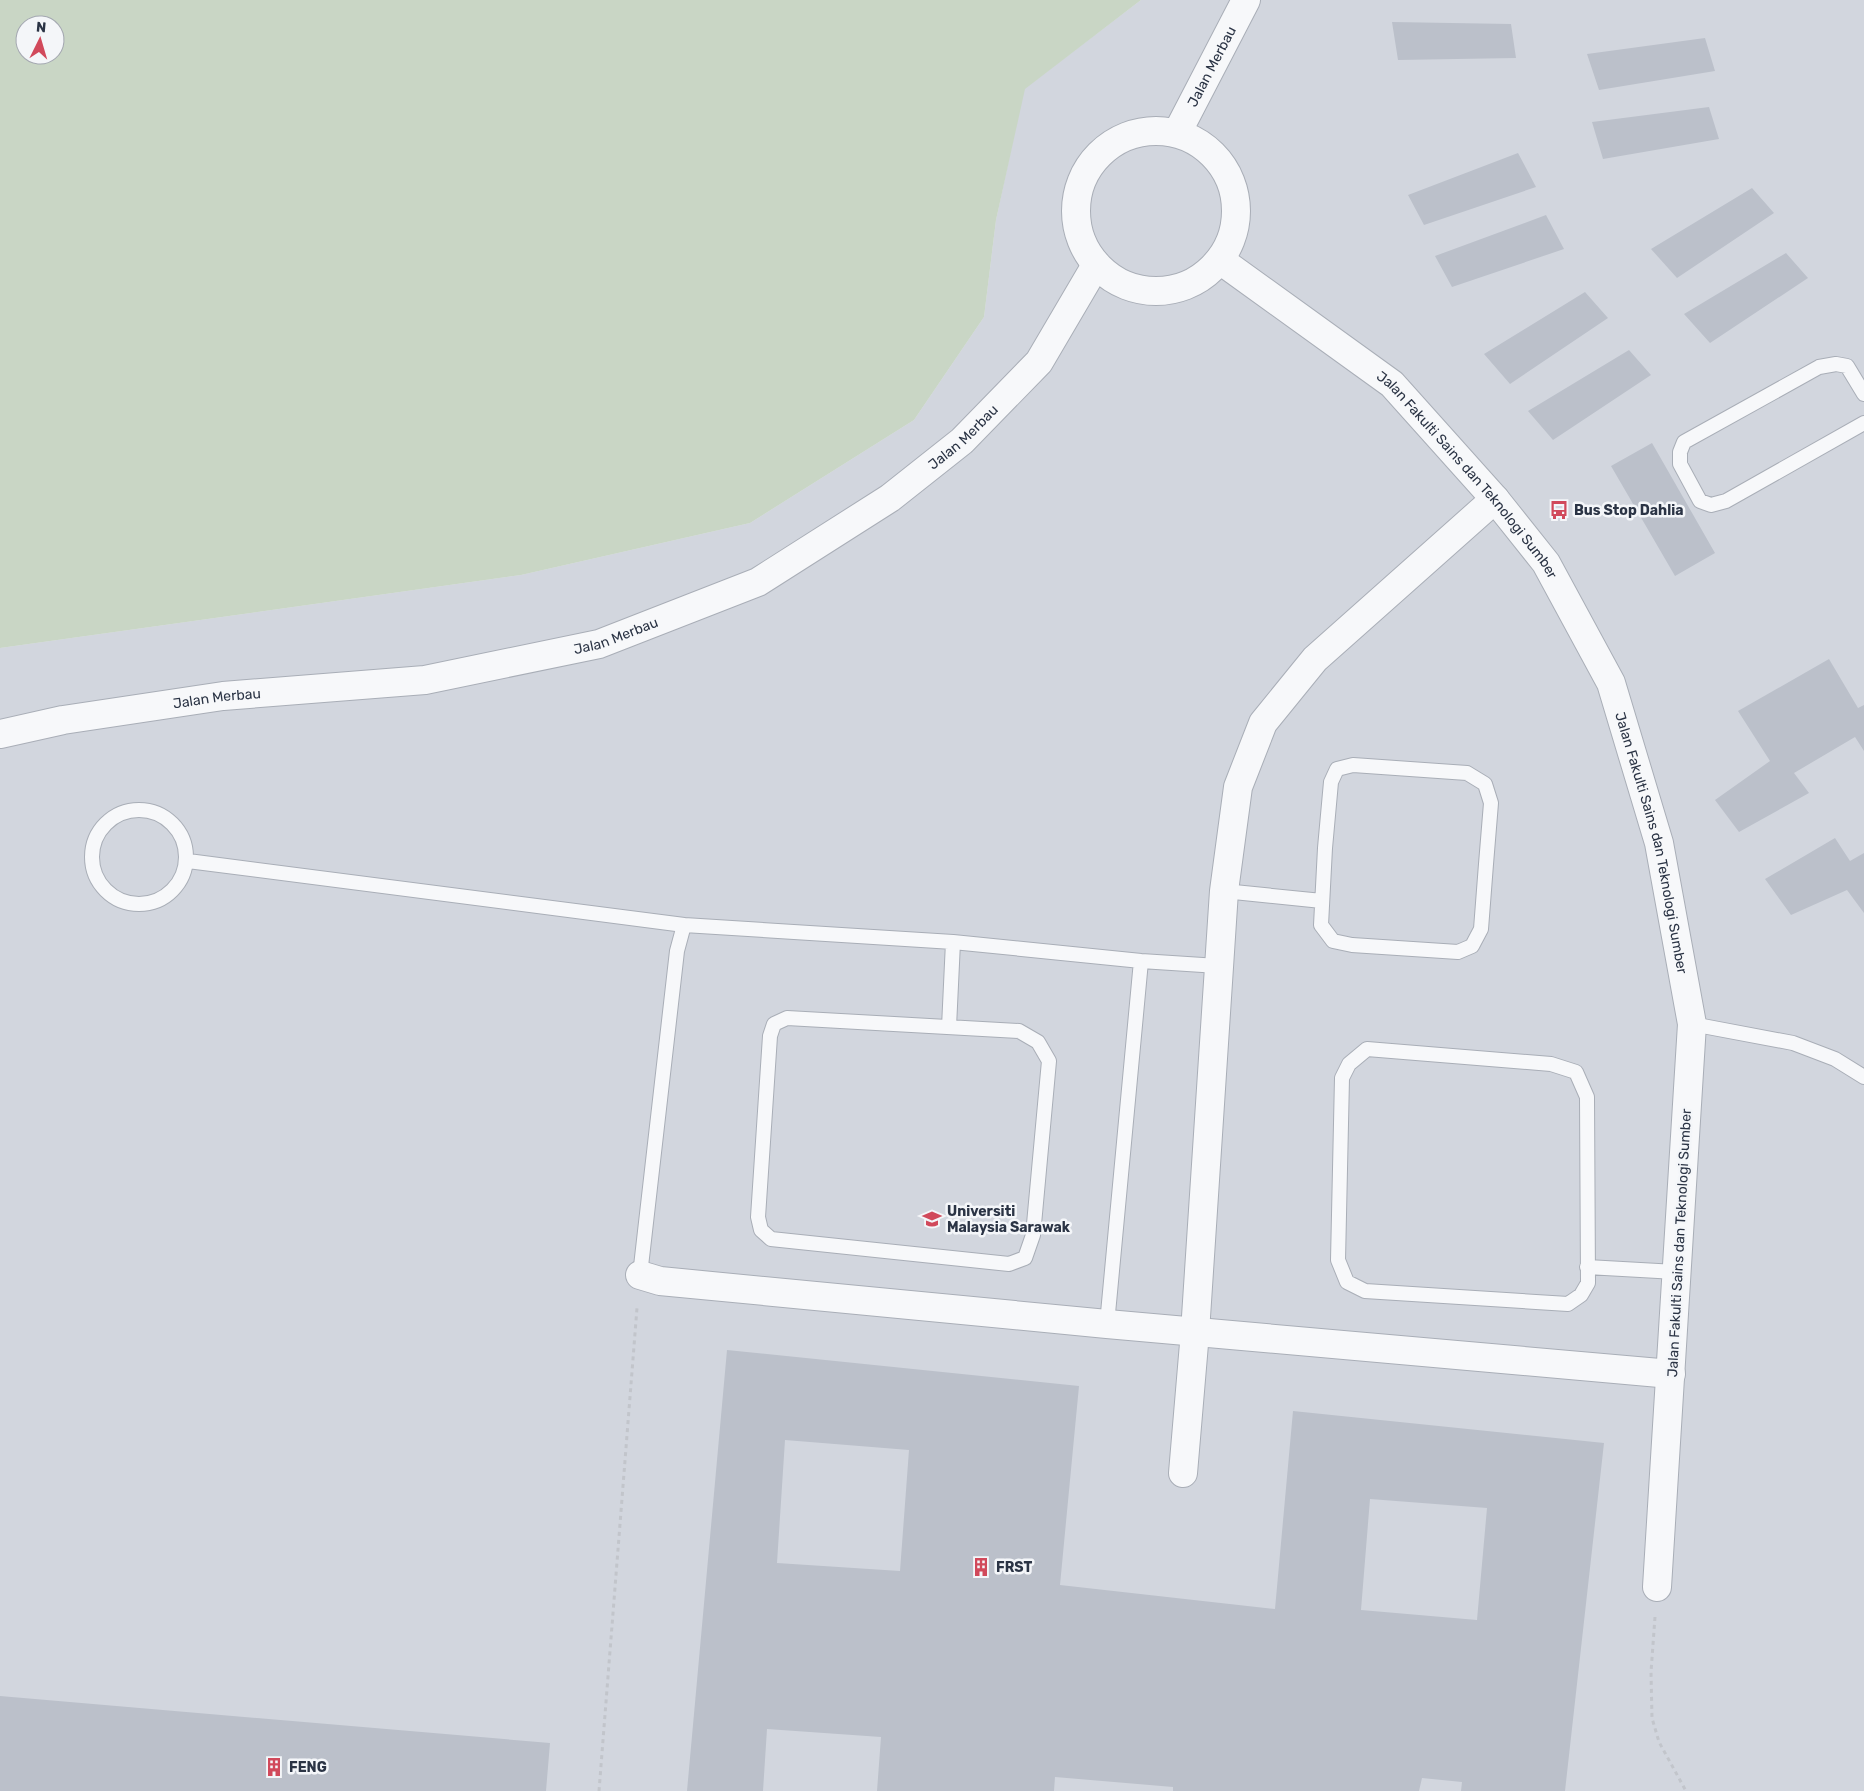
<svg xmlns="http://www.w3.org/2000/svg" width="1864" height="1791" font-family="Rubik,sans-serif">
	<rect width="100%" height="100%" fill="#e4e7ec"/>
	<path fill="#d2d6de" d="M1141 0H1864V1791H0V648L521 575 750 523 914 420 984 317 996 220 1024 89Z"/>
	<path fill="#c9d6c5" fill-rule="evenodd" d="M0 0H1141L1025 89 996 220 984 317 914 420 750 523 521 575 0 648ZM25 25H55V55H25Z"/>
	<path fill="#bbc0ca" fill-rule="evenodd" d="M1392 22 1511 24 1516 58 1398 60Z
		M1705 38 1715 71 1599 90 1587 54Z
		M1709 107 1719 139 1603 159 1592 122Z
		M1518 153 1536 187 1424 225 1408 195Z
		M1752 188 1774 213 1677 278 1651 249Z
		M1546 215 1564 249 1452 287 1435 256Z
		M1786 253 1808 278 1710 343 1684 314Z
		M1585 292 1608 318 1510 384 1484 354Z
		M1629 350 1651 375 1553 440 1528 411Z
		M1652 443 1715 553 1675 576 1611 466Z
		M1829 659 1858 708 1864 705V751L1855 737 1794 773 1809 793 1739 832 1715 800 1770 761 1738 711Z
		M1835 838 1850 861 1864 853V913L1847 890 1791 915 1765 879Z
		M727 1350 1079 1386 1060 1585 1275 1609 1293 1411 1604 1443 1565 1791H1461L1462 1782 1422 1778 1419 1791H1173V1787L1055 1777 1054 1791H877L881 1737 767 1729 763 1791H687ZM785 1440 909 1450 900 1571 777 1563ZM1370 1499 1487 1508 1477 1620 1361 1610Z
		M0 1696 550 1743 546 1791H0Z"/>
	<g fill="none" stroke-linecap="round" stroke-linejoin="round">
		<g stroke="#a9aeb7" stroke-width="16">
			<path id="lane" d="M1864 394 1847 366 1836 364 1819 367 1684 442 1680 452V464L1700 501 1711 505 1726 501 1864 423
				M1353 765 1467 773 1485 784 1491 803 1486 864 1481 929 1472 946 1458 952 1352 945 1333 941 1321 925 1325 848 1331 782 1337 769Z
				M92 857a47 47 0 1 1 94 0a47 47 0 1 1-94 0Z
				M188 861 684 925
				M1224 891 1322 901
				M787 1018 1019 1031 1038 1042 1049 1061 1033 1235 1025 1258 1009 1264 771 1239 761 1230 758 1217 770 1036 774 1024Z
				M1692 1024 1793 1043 1835 1059 1864 1077
				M949 1027 953 942
				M1367 1049 1551 1064 1576 1072 1587 1097 1588 1283 1581 1295 1568 1304 1365 1291 1347 1282 1338 1260 1342 1078 1349 1064Z
				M1587 1267 1676 1272
				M640 1275 677 951 684 925 953 942 1141 961 1218 966
				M1107 1324 1141 961"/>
		</g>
		<g stroke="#a9aeb7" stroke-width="30">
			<g id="street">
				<circle cx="1156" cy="211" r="80"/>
				<path id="s1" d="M1177 133 1246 0"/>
				<path id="s2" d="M1220 260 1392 384 1495 499 1546 563 1611 683 1659 843 1692 1024 1657 1587"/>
				<path id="s3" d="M0 734 63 720 223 696 425 680 599 644 758 582 890 498 962 441 1039 362 1096 265"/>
				<path d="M640 1275 660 1281 1107 1324 1671 1374"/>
				<path d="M1183 1473 1195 1332 1224 891 1238 787 1263 723 1315 659 1495 499"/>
			</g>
		</g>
		<path stroke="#c2c5cb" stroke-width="3" stroke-dasharray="4 4" stroke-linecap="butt" d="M1655 1617 1651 1672 1652 1718 1659 1742 1686 1791
			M599 1791 637 1308"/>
		<use href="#lane" stroke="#f7f8fa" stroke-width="14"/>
		<use href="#street" stroke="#f7f8fa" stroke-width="28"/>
	</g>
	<defs>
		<g id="bus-bare" transform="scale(1.5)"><path d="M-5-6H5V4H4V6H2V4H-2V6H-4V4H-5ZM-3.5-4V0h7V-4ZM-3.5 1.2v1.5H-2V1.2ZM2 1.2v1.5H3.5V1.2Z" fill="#d1495b" stroke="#f4f6f9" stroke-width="2.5" paint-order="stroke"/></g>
		<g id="university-bare" transform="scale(1.5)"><path d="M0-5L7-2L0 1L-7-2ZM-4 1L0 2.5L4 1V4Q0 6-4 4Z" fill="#d1495b" stroke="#f4f6f9" stroke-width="2.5" paint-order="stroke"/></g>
		<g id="building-bare" transform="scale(1.5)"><path d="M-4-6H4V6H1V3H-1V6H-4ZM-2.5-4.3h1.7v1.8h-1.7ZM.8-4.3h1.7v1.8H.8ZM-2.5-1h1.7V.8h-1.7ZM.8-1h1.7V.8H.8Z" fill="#d1495b" stroke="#f4f6f9" stroke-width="2.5" paint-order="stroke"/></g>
	</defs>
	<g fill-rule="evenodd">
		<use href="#bus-bare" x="1559" y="510"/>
		<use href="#university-bare" x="932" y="1219"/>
		<use href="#building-bare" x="981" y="1567"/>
		<use href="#building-bare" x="274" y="1767"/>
	</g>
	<g text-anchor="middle" stroke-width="5" stroke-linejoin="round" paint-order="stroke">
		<g font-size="14" fill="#2b3445" stroke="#f4f6f9">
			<text dy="5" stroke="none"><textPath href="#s1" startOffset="75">Jalan Merbau</textPath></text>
			<text dy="5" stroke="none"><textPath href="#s3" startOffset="1029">Jalan Merbau</textPath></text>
			<text dy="5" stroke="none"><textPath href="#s2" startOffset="330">Jalan Fakulti Sains dan Teknologi Sumber</textPath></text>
			<text dy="5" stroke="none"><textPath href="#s3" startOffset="625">Jalan Merbau</textPath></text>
			<text dy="5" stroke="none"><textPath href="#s3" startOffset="220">Jalan Merbau</textPath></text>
			<text dy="5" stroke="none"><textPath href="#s2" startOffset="750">Jalan Fakulti Sains dan Teknologi Sumber</textPath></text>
			<text transform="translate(1679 1243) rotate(-87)" y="5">Jalan Fakulti Sains dan Teknologi Sumber</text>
		</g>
		<g font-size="14" font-weight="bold" fill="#2b3445" stroke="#f4f6f9" text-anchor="start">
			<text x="1574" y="515">Bus Stop Dahlia</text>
			<text x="947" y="1216">Universiti<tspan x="947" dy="16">Malaysia Sarawak</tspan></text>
			<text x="996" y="1572">FRST</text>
			<text x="289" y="1772">FENG</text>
		</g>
	</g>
	<g transform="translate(40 40) rotate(5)"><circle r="24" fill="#f4f6f9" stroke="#a4a8b1"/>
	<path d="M0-4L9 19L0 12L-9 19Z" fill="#d1495b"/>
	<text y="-8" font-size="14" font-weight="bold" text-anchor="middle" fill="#2b3445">N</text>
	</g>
</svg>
